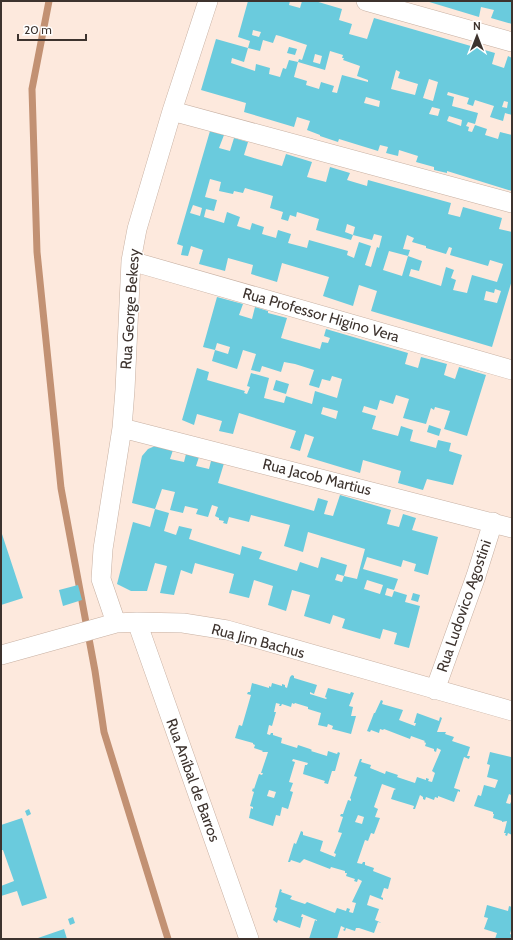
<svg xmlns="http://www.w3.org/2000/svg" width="513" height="940" font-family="Cabin,sans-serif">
	<rect width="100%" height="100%" fill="#fde9dd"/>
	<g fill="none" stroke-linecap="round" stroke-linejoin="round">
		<path stroke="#c29173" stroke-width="7" d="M49 1 32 89 37 252 61 488 95 671 104 732 168 939"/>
	</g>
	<path fill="#6acbdd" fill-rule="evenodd" d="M248 1H290L289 5 300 8 302 1H315L342 9 339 20 352 24 349 34 367 39 374 18 495 53 492 64 504 68 508 56 512 58V115L505 113 503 121 490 117 494 106 475 100 473 106 467 104 469 98 448 92 447 95 454 97 452 106 478 113 475 124 468 122 466 126 469 127 468 131 472 132 475 125 487 129 485 135 498 139 500 132 512 135V191L447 171V173L434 170V167L416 162 418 156 399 150 398 156 386 153 388 147 380 145 378 151 339 139 338 142 320 136V135L307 130 310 121 297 117 294 127 244 112 246 103 201 90 216 39 248 48 244 62 232 58 231 63 255 71 256 64 270 68 269 74 280 77 283 68 286 69 289 60 298 62 294 77 307 81 306 85 319 89 321 82 334 86 332 92 337 93 342 75 368 82V80L357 76 360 66 343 60 344 58H342L343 55 330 51 325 70 298 62 299 59 302 60 307 45 280 36 276 35 273 43 263 40 260 51 248 48 250 41 238 37ZM253 30 261 32 259 37 252 35ZM315 54 322 56 320 64 313 62ZM396 70 400 72 398 78 418 84 415 95 391 89ZM429 79 438 82 433 101 423 98ZM366 97 380 101 379 107 364 103ZM504 101 508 102 507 108 502 107ZM432 107 440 109 438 116 429 114ZM449 116 462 120 461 126 447 121Z
		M426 1H512V24L491 18 494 10 481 7 479 17Z
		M289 47 297 49 295 55 287 53Z
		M210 131 224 135 219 148 230 151 234 138 248 142 244 155 257 159 282 166 286 154 312 162 307 177 326 182 330 167 350 173 347 180 367 186 368 180 451 203 448 214 460 217 463 207 502 218 499 229 512 232V280L492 347 371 311 377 291 359 285 353 306 323 296 329 277 282 263 277 282 251 274 253 265 228 258 225 271 199 264 203 250 191 246 188 256 181 255 183 246 177 244ZM210 179 221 182 219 191 233 194 234 191 243 193 245 188 273 196 270 208 283 212 281 219 288 221 290 215 296 217 297 212 319 219 316 230 351 240 353 235 345 232 347 224 355 227 353 235 372 240 374 234 382 236 379 248 377 247 371 267 365 265 371 246 359 242 354 258 347 255 348 251 309 240 307 248 288 243 291 234 278 230 276 238 262 234 264 227 252 223 250 230 237 226 240 217 227 212 224 223 204 217 206 209 214 211 217 200 205 197ZM193 205 202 208 200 216 190 213ZM407 235 414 238 412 242 426 246V248L446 254 449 247 452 248 450 255 488 266 490 260 503 264 497 282 472 275 467 293 453 290 456 280 451 278 454 270 446 267 441 286 409 276 411 269 419 271 422 261 408 256 402 276 383 270 389 251 408 256 410 250 403 249ZM495 289 501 291 497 303 484 300 486 291 494 293Z
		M217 297 243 304 239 315 252 319 255 307 268 311V313L287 318 281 338 320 349 322 342 328 343 330 338 324 336 326 329 408 353 405 364 418 368 421 357 447 364 444 375 455 379 459 367 486 375 467 436 444 429 450 411 435 407 434 410 431 408 426 424 403 418 409 399 396 395 393 404 380 400 377 410 364 406 362 412 376 416 372 429 398 436 401 426 413 430 410 441 436 448 438 440 451 443 449 451 462 455 453 485 427 479 423 490 398 483 401 471 363 460 360 473 307 457 314 437 305 434 300 451 290 448 296 431 239 413 233 434 219 431 222 421 197 414 194 425 182 420 197 368 209 372 207 380 245 391 244 393 247 394 250 387 247 386 251 373 269 378 264 398 284 403 286 396 312 404 315 391 337 398 342 379 332 376 330 381 322 379 319 388 309 385 314 370 295 364 284 362 281 372 262 366 260 372 251 370 256 354 243 350 237 369 212 361 215 350 203 347ZM217 343 230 347 228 354 215 350ZM323 407 338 411 336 419 321 414Z
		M276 380 289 384 286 394 273 390Z
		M429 425 441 429 439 436 427 432Z
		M155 446 173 450 170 459 184 462 186 454 199 457 196 466 209 469 212 457 225 460 218 483 314 511 318 498 328 501 324 514 333 516 340 495 391 510 387 524 399 527 403 514 416 518 412 530 438 537 428 575 414 571 416 564 403 560 401 567 367 557 363 569 398 579 394 590 387 588 385 595 392 597 394 591 407 595 405 602 420 606 409 648 394 644 397 633 383 629 380 639 342 628 345 619 333 615 330 624 304 616 310 595 292 590 286 611 268 605 273 586 254 580 249 598 229 593 234 574 195 563 192 574 181 570 174 595 160 593 167 566 155 563 147 591H131L117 584 133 522 150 527 155 509 169 513 164 531 176 535 179 526 192 529 189 539 240 555 242 546 262 552 259 559 297 571 300 562 318 568 321 557 347 565 344 576 357 579 365 549 308 532 303 552 284 546 290 525 251 515 249 522 229 517 227 524 223 523 224 521 219 520V518L215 516 218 507 212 505 208 517 196 514 198 509 185 506 183 513 170 510 175 492 162 489 155 509 132 503 142 456 148 449ZM337 574 344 576 342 582 335 580ZM367 580 383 585 380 594 364 589Z
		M1 531 23 598 1 605Z
		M78 585 82 600 63 606 59 590Z
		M413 593 420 595 418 602 411 600Z
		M292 675 294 676V678L317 685 314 694 310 692V694L326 699 327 698 325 697 328 688 350 694 351 692 354 693 349 706 353 707 351 716H356L351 734 332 729 333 726 328 724 327 727 318 725 321 713 308 709V707L295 703 294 704 292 703 291 707 282 704 281 706H279L280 704 276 703 274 712H276L272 726 269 725 267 734 270 735 271 733H273V735L282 738 281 743 297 748 298 745 310 749 312 750 311 751 327 756 328 751 337 754 338 752 340 753 335 771H332L328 784 324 783 325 781 303 774 305 765H307L308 763 293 759 292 761 295 762 289 782 293 783 290 791 293 792 288 809 282 807 280 816 276 815 273 826 249 818 251 808 253 809V807L250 806 254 792 252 791 253 788 254 789 259 774 262 775 263 773H261L268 752H262L263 751 254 748 255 745 253 744V743L235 738 239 725 242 726 251 695 247 694 248 692H250L252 683 269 688V686L271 687 272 683 282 686V684L285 685V687L287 688 290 677ZM269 790 276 792 274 798 267 796Z
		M381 700 383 701 382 704 403 710 399 720 415 726 416 723H414L417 713 439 721 440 717 442 718 437 732H446L445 734 454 737 452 741 470 747 467 756H470L469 759 464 757 454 788 460 790V792L458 791 454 802 438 796V798L435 797 434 800 426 797 425 800 423 799V797L420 795 415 809H413L414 806 391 799 394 790 396 789 382 784 374 807 378 809 375 817 380 818 374 834 371 833 368 841 365 840 357 863 362 864 363 862H365V865L374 868 373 871 391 878 388 889 384 888 381 897 383 898V900L370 895 367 905 379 909 375 920 382 923 378 922 374 933 359 928H356L355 931 346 928 345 931 343 930 345 928 341 926 337 939H309L315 920 317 921V920L302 914 301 917H303L300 928 278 920 277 923 273 920 277 908 275 907 280 889 282 890 281 892 292 896 290 899 305 904 307 902 335 913 337 908 346 911 347 908 350 909 349 912 353 913 356 903 352 902 362 881 358 879 357 882 354 881 355 879 346 876 347 873H345V871L331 867 330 869 304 859 300 863 291 860 290 862H288L294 843 296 844 301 831 303 832V835L323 841 320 851 335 857 336 854 334 853 342 833 338 832 343 817 340 816 341 814H343L348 800 351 801V799L350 798 357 777 354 776 360 759H362L361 762 371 765 370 768 385 774 386 771 398 775 397 777 415 783 417 777 426 780V778L429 779 428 781 432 782 435 773 432 771 441 750 437 748 436 752 434 751V749L425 746 426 743 424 742 425 741 411 736 410 739 384 729 383 730 380 729 379 733 371 730 370 732 367 731 374 713H375ZM358 815 364 817 362 824 355 822Z
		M490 752 511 757 512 754V791L511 795 509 794 506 803 510 804 511 802 512 803V835L508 833 507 836 505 835 506 833H504L507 821 502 822V821L493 818 494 814H493V812L474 806 478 795 481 796 484 785 495 788 498 780 487 777 490 765 487 764Z
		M29 809 31 814 27 816 25 811Z
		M22 818 47 898 22 906 17 891 1 896V886L14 881 3 850H1V825Z
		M487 905 508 911 509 906 512 907V927L510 934 512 935V937H511L510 939H495L497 933 484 929 488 918 484 917Z
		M73 917 75 923 70 925 68 919Z
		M64 929 67 939H39L38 938Z"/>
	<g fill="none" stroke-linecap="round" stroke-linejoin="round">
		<g stroke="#c7b0a2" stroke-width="20">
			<path id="minor" d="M366 1 512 42
				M172 111 512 203
				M131 261 512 370
				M122 428 512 528
				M137 622 249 939
				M116 623 101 579 103 549 122 428 125 390 131 261 137 229 172 111 208 1
				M1 655 116 623 137 622 183 623 227 630 512 711
				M435 690 476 576 493 522"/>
		</g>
		<use href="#minor" stroke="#fff" stroke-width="19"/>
	</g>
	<g text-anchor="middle" stroke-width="3" stroke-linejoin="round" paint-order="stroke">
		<g font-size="15" fill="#3d332e" stroke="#fff">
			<text transform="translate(130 309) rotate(-86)" y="5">Rua George Bekesy</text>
			<text transform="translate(321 315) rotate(16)" y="5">Rua Professor Higino Vera</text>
			<text transform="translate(317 477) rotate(14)" y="5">Rua Jacob Martius</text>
			<text transform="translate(464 606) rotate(-71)" y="5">Rua Ludovico Agostini</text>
			<text transform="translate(258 641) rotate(15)" y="5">Rua Jim Bachus</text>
			<text transform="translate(193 780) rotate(70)" y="5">Rua Aníbal de Barros</text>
		</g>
	</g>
	<rect width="513" height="940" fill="none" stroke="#3d332e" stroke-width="4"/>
	<g transform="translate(477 36)" stroke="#ffffff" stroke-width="3" paint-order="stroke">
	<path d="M0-3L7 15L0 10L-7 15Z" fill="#3d332e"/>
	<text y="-6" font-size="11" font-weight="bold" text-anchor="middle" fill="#3d332e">N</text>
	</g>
	<path d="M18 34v6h68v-6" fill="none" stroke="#3d332e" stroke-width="2"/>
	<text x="24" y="34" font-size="12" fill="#3d332e" stroke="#ffffff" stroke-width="3" paint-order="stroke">20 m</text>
</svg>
